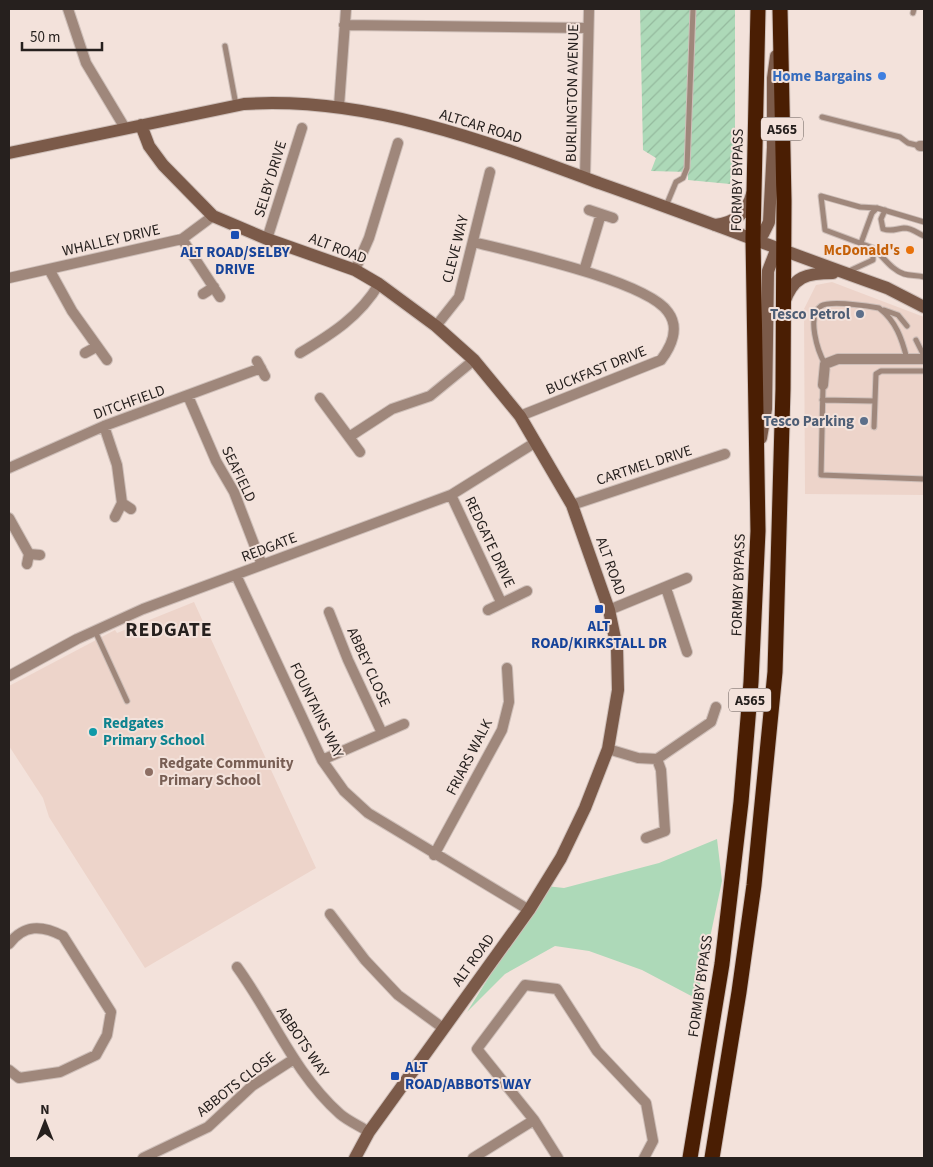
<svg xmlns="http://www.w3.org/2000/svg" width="933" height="1167" font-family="'Source Sans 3',sans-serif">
	<defs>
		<pattern id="garden-furrows" width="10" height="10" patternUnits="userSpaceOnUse" patternTransform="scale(1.25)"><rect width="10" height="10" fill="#add9b8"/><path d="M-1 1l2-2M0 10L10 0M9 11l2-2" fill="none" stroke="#95ba9e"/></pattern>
	</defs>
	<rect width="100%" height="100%" fill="#f3e2db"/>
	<path fill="#edd4ca" d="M832 282 924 317V495L805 494 804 309 816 285Z
		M194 602 316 868 145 968 49 817 43 798 9 746V686L115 630 117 633Z"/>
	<path fill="#add9b8" d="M717 839 722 881 697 999 642 970 589 951 555 946 505 974 467 1012 546 886 564 888 659 863Z"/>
	<path fill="url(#garden-furrows)" d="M640 9H735V137L730 184 688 180V172L651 171 656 158 643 150Z"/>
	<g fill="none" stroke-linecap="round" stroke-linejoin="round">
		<g stroke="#cebfb9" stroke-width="7">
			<path id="lane" d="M913 13 914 9
				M225 46 236 105
				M822 117 900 137 908 143 920 146
				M666 206 676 182 683 178 687 168 693 9
				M885 210 881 219 883 229C892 232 895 229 904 228 912 228 917 233 924 236
				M861 243 872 213 877 208
				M873 248C883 256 891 270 904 274 911 276 917 275 924 277
				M847 272 873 260V248L825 230 821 196 860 207 877 208 924 222
				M884 310 898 315 907 326
				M916 340 924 356
				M825 364C818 352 806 316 821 306 831 300 867 306 879 308 896 321 902 339 907 359
				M823 385 821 475 924 479
				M822 400 874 401
				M874 427 876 374 881 371H924
				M95 631 127 701"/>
		</g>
		<g stroke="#cebfb9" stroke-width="12">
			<path id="street" d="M68 9 86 63 125 128
				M344 25 588 28
				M339 106 346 9
				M920 146H924
				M585 177 589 9
				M589 210 613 218
				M182 239 220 297
				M267 239 302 128
				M473 242C513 252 647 281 668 312 680 328 671 347 661 360L520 416
				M355 270 369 238 398 143
				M50 271 72 311 107 360
				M584 271 601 214
				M9 278 182 239 213 216
				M203 294 214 287
				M436 326 459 297 490 172
				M85 353 96 347
				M300 353C332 334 360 316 379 284
				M257 361 265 376
				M823 385 825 364 838 359H924
				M188 396 216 461 234 492 262 565
				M320 398 360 452
				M104 426 117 465 122 503 115 517
				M349 437 392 409 430 396 474 360
				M9 468 104 426 261 368
				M451 495 501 602
				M122 503 131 509
				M572 505 725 454
				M9 518 29 554 27 564
				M29 554 40 555
				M236 575 322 760 344 791 368 813 529 910
				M666 588 687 652
				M488 610 527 591
				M609 610 687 578
				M329 612 348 660 382 733
				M9 676 77 639 143 609 451 495 536 442
				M608 749 638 758 657 759 661 770 665 831 646 838
				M657 759 711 722 716 707
				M322 760 404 724
				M434 855 502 730 509 702 507 668
				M330 914 365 960 398 995 443 1028
				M9 944C24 924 42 925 63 936L111 1012 107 1035 96 1055 60 1072 19 1078 9 1070
				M237 967C272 1015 294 1073 340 1114 348 1121 360 1126 369 1132
				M143 1158 208 1127 252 1086 294 1059
				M473 1158 534 1120
				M558 1158 534 1120 477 1049 525 985 557 989 597 1051 646 1103 653 1141 644 1158"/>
		</g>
		<g stroke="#cebfb9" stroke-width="14">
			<path id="secondary" d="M141 125 149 146 163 165 213 216 267 239 355 270 379 284 436 326 474 360 520 416 572 505 609 610 617 648 618 690 608 749 585 808 561 858 529 910 369 1132 355 1158
				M9 153 244 104C366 96 486 141 599 183 696 217 791 254 887 288L924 307
				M715 225C735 223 747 213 752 194
				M753 238 763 234 769 222 773 147V78L776 56
				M784 303C793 276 807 273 833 273
				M761 438 766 409 768 271 775 253 783 250"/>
		</g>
		<g stroke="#cebfb9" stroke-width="17">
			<path id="highway" d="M690 1158 722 964 741 802 751 682 758 531 753 238 758 9
				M712 1158 739 992 754 885 775 672 783 389 784 201 780 9"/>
		</g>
		<use href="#lane" stroke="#9f877b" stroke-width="5"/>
		<use href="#street" stroke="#9f877b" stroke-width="10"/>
		<use href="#secondary" stroke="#7b5a49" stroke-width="12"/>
		<use href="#highway" stroke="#4a1e03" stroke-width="15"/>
	</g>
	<circle fill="#3f7fe0" stroke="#f3e2db" stroke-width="2" cx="882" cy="76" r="5"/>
	<g fill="#1a4fb4" stroke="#f3e2db" stroke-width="2">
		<rect x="230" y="230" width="10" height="10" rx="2.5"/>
		<rect x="594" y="604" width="10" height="10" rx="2.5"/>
		<rect x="390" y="1071" width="10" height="10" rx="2.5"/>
	</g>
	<circle fill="#e8710a" stroke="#f3e2db" stroke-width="2" cx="910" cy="250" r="5"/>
	<g fill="#5c6f8a" stroke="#f3e2db" stroke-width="2">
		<circle cx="860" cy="314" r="5"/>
		<circle cx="864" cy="421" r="5"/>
	</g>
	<circle fill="#0f9aa8" stroke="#f3e2db" stroke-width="2" cx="93" cy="732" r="5"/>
	<circle fill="#8d6e63" stroke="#f3e2db" stroke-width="2" cx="149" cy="772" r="5"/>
	<g text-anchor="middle" stroke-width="4" stroke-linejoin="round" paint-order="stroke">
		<g fill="#f3e2db" stroke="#645a57" stroke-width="1">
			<rect x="761" y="117.5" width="42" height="23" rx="4"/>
			<rect x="729" y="688.5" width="42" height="23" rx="4"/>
		</g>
		<g font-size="14" font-weight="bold" fill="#26201e">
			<text x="782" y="134">A565</text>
			<text x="750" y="705">A565</text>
		</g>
		<g font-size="15" font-weight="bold" fill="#366cbe" stroke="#f3e2db" text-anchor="end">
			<text x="872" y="81">Home Bargains</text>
		</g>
		<g font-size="15" fill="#26201e" stroke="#f3e2db">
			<text transform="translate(572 93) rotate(-89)" y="5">BURLINGTON AVENUE</text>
			<text transform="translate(481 126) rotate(17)" y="5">ALTCAR ROAD</text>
			<text transform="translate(270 179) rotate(-73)" y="5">SELBY DRIVE</text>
			<text transform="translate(737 180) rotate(-89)" y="5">FORMBY BYPASS</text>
			<text transform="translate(111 240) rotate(-13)" y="5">WHALLEY DRIVE</text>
			<text transform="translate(338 248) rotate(21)" y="5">ALT ROAD</text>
			<text transform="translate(455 249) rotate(-76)" y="5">CLEVE WAY</text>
			<text transform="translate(596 370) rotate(-22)" y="5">BUCKFAST DRIVE</text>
			<text transform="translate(129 402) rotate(-20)" y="5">DITCHFIELD</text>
			<text transform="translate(644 465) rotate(-18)" y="5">CARTMEL DRIVE</text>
			<text transform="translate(239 474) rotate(64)" y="5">SEAFIELD</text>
			<text transform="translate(490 542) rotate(65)" y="5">REDGATE DRIVE</text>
			<text transform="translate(269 547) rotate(-21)" y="5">REDGATE</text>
			<text transform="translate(611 566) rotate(70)" y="5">ALT ROAD</text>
			<text transform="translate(738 585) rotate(-88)" y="5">FORMBY BYPASS</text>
			<text transform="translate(369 667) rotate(66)" y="5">ABBEY CLOSE</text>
			<text transform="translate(317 710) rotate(64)" y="5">FOUNTAINS WAY</text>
			<text transform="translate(469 757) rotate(-63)" y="5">FRIARS WALK</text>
			<text transform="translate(473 960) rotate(-54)" y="5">ALT ROAD</text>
			<text transform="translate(700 986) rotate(-82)" y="5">FORMBY BYPASS</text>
			<text transform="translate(303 1042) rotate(56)" y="5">ABBOTS WAY</text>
			<text transform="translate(236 1084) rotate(-38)" y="5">ABBOTS CLOSE</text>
		</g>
		<g font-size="15" font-weight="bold" fill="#c56008" stroke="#f3e2db" text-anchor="end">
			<text x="900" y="255">McDonald's</text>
		</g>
		<g font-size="15" font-weight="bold" fill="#164399" stroke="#f3e2db">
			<text x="235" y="257">ALT ROAD/SELBY<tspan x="235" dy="17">DRIVE</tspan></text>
			<text x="599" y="631">ALT<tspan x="599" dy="17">ROAD/KIRKSTALL DR</tspan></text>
			<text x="405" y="1072" text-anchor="start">ALT<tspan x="405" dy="17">ROAD/ABBOTS WAY</tspan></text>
		</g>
		<g font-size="15" font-weight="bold" fill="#4e5e75" stroke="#f3e2db" text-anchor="end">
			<text x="850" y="319">Tesco Petrol</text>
			<text x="854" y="426">Tesco Parking</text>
		</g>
		<g font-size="15" font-weight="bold" fill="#0d838f" stroke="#f3e2db" text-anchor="start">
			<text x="103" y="728">Redgates<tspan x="103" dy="17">Primary School</tspan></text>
		</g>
		<g font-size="15" font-weight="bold" fill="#785e54" stroke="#f3e2db" text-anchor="start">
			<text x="159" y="768">Redgate Community<tspan x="159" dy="17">Primary School</tspan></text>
		</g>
		<g font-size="20" font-weight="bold" letter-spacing="1" fill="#26201e" stroke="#f3e2db">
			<text x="169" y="636">REDGATE</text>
		</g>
	</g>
	<rect width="933" height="1167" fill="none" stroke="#26201e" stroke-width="20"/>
	<g transform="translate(45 1122)" stroke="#f3e2db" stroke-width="4" paint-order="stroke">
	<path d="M0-4L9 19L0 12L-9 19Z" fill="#26201e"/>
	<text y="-8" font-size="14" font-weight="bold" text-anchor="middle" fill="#26201e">N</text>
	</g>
	<path d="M22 42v8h80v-8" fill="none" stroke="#26201e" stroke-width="2.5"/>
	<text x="30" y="42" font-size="15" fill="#26201e" stroke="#f3e2db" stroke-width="4" paint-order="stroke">50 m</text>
</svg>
